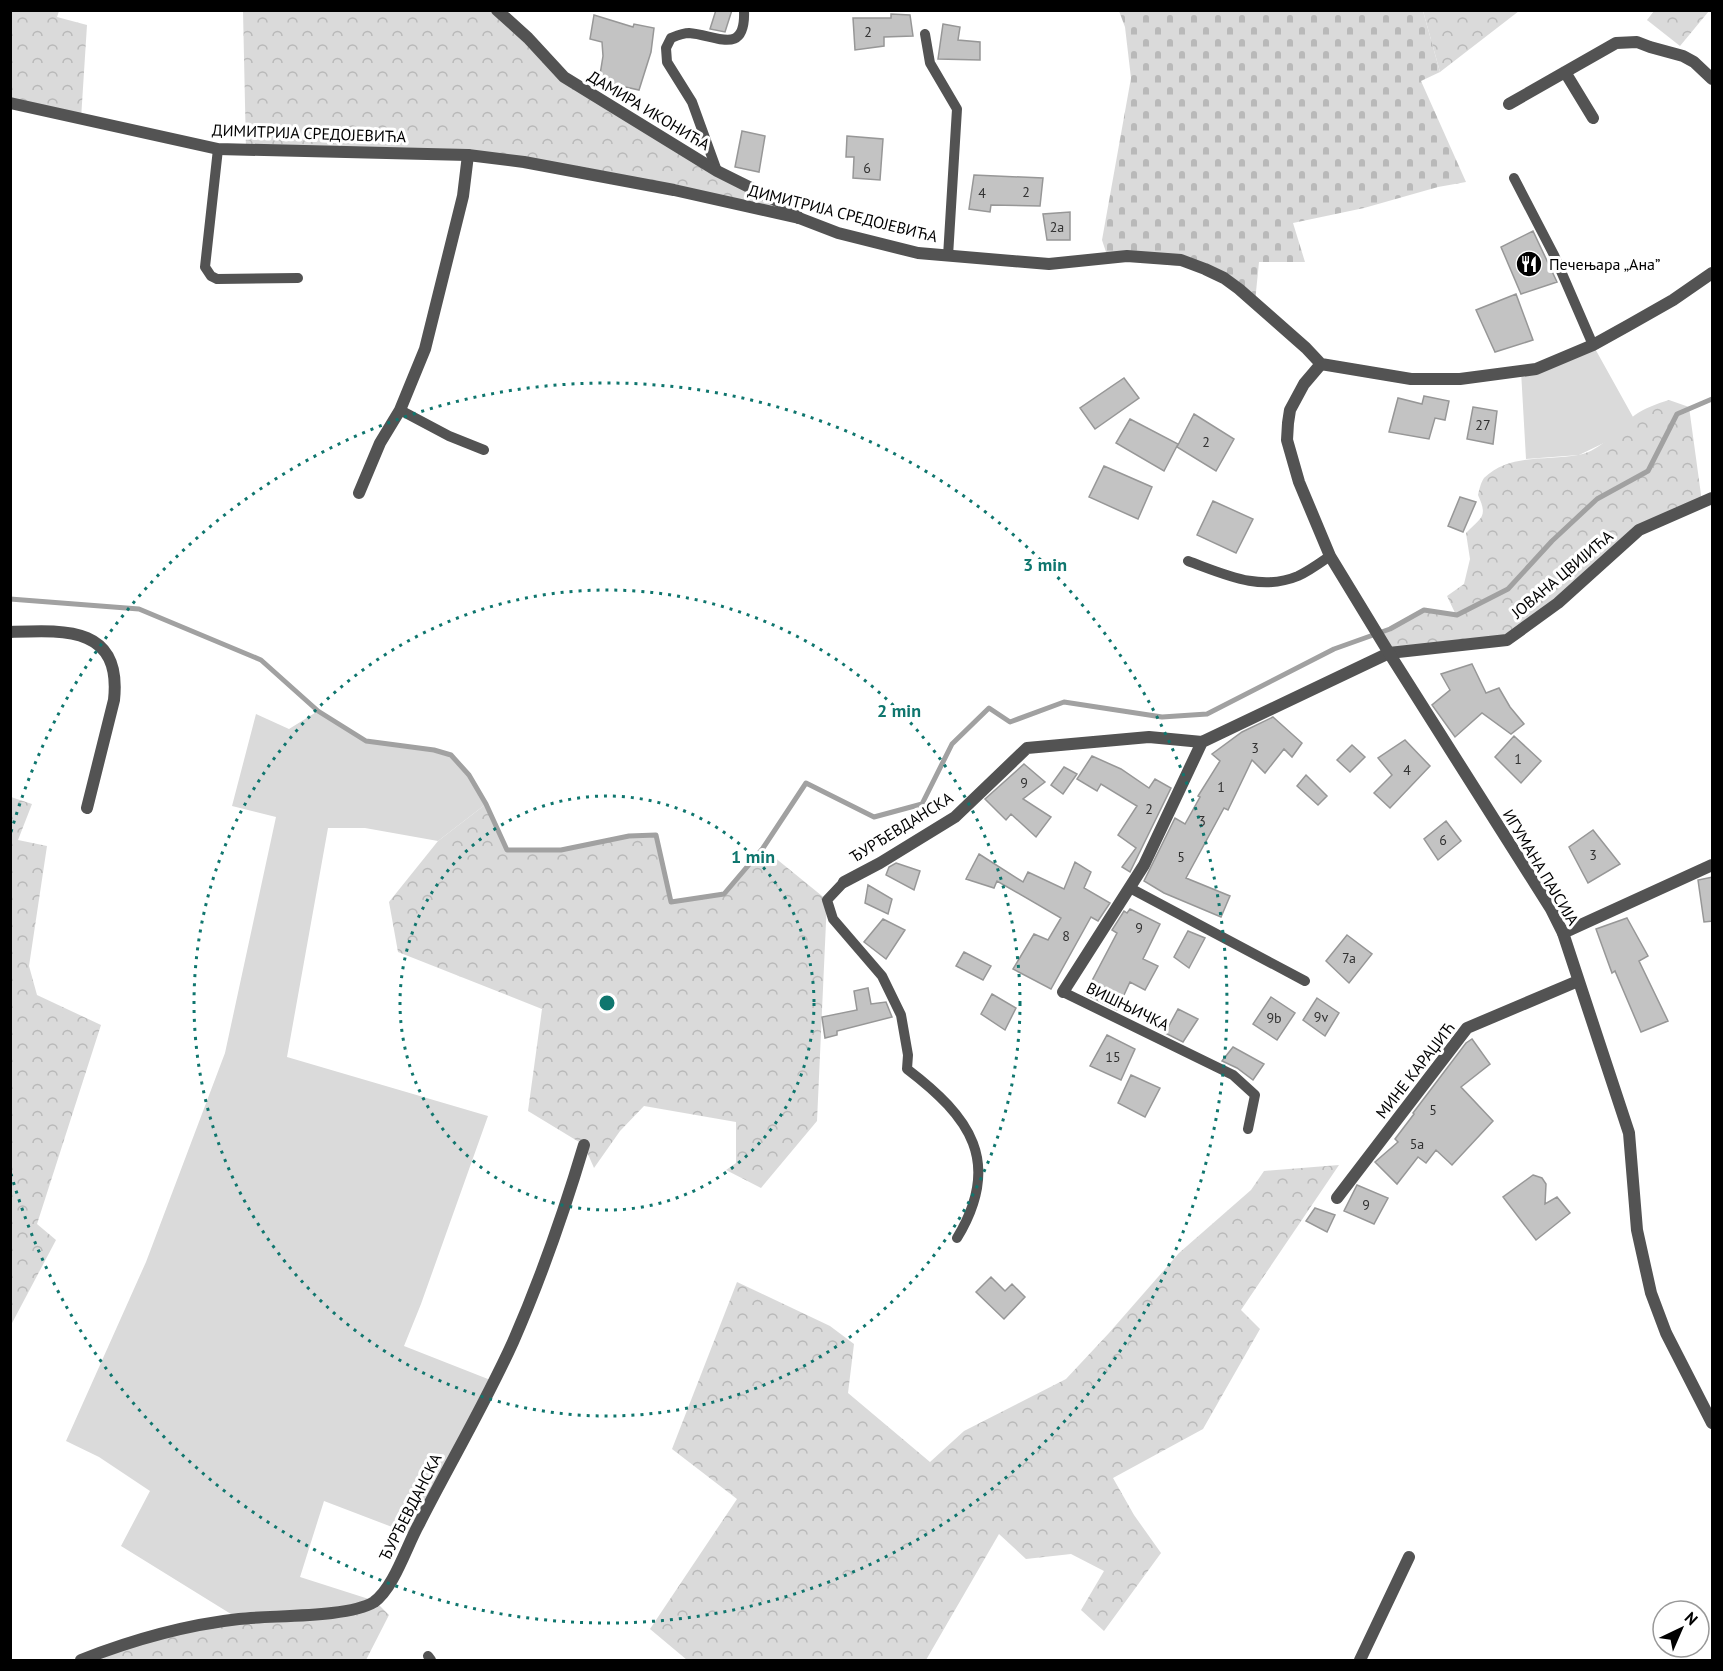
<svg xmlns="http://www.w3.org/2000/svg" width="1723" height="1671" font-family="'PT Sans',sans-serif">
	<defs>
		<pattern id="forest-crowns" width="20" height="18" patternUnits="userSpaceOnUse" patternTransform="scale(1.5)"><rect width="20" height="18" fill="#dadada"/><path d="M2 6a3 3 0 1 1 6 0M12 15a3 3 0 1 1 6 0" fill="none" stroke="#b9b9b9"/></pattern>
		<pattern id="cemetery-stones" width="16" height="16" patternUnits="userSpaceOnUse" patternTransform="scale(1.5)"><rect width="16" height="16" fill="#dadada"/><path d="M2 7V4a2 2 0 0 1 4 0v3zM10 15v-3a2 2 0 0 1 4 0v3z" fill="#b9b9b9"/></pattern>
	</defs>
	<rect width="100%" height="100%" fill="#fff"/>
	<path fill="#dadada" d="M1593 345 1633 417 1608 441 1579 455 1526 459 1521 371Z
		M318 711 366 741 434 750 451 755 469 775 486 804 438 841 365 828H328L287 1057 488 1116 421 1304 404 1346 493 1381 413 1535 324 1501 300 1577 375 1601 363 1606 239 1619 121 1546 150 1491 99 1457 66 1441 146 1262 225 1053 276 817 232 806 256 714 289 729Z"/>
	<path fill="url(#forest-crowns)" d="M11 11H59L57 17 87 25 81 119 11 103Z
		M243 11H497L564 77 799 218 468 155 246 150Z
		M1423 11H1519L1440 72Z
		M1654 11V10L1709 11 1680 46 1647 20Z
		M1669 400 1689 407 1702 502 1639 530 1507 640 1389 653 1378 633 1390 629 1424 610 1456 615 1447 596 1464 584 1470 559 1466 533C1482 517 1488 517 1478 495 1479 490 1481 482 1484 478 1510 453 1547 461 1578 455 1604 450 1615 429 1635 415 1645 408 1656 404 1669 400Z
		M11 797 32 804 18 840 47 846 29 966 37 995 101 1025 37 1224 56 1240 11 1325Z
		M486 804 507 850H561L629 836 656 835 672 902 724 894 763 848 827 900 817 1121 761 1188 726 1170 736 1163V1122L644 1106 620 1131 594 1168 584 1145 528 1111 542 1009 398 952 389 902 438 841Z
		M1339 1165 1241 1310 1260 1329 1203 1429 1113 1478 1134 1515 1161 1553 1104 1631 1081 1610 1104 1571 1071 1554 1026 1559 999 1534 926 1660H687L650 1629 737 1499 672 1449 737 1282 830 1326 854 1344 848 1393 930 1462 964 1431 1066 1379 1109 1333 1179 1253 1251 1190 1264 1171Z
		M375 1601 389 1615 366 1660H81L159 1634 351 1610Z"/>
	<path fill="url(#cemetery-stones)" d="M1119 11H1423L1440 72 1421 81 1466 182 1438 187 1364 208 1293 223 1305 262H1259L1255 302 1205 269 1108 258 1102 240 1131 78 1125 27Z"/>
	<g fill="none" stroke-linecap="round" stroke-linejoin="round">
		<path stroke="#a1a1a1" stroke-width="5" d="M10 599 139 609 261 660 318 711 366 741 434 750 451 755 469 775 486 804 507 850H561L629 836 656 835 671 902 724 894 763 848 806 783 874 817 922 804 952 744 989 708 1010 722 1064 702 1162 717 1207 714 1334 649 1390 629 1424 610 1457 615 1508 589 1552 541 1597 499 1648 471 1677 414 1712 399"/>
	</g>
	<path fill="#c3c3c3" stroke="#979797" stroke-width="1.5" d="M716 10H732L725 32 710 29Z
		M891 14 910 15 913 36 884 37V46L855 50 853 18H891Z
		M594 15 633 27 634 24 654 28 651 52 639 90 599 81 603 56 602 42 590 39Z
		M943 24 960 27 958 40 980 42V60L938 59Z
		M742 131 765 136 759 172 735 167Z
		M847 136 883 139 880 180 853 178 854 157H846Z
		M974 175 1043 178 1040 206 991 205 990 212 969 209Z
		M1070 212V240H1047L1043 214Z
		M1533 231 1557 282 1521 294 1501 247Z
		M1516 294 1533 340 1495 352 1476 310Z
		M1124 378 1139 398 1095 429 1080 408Z
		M1424 396 1449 401 1445 420 1435 418 1429 439 1389 432 1398 398 1422 404Z
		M1473 407 1497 411 1493 444 1467 439Z
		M1194 414 1234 439 1216 471 1177 447Z
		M1130 419 1178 444 1164 471 1116 443Z
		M1104 466 1152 487 1138 519 1089 497Z
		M1460 497 1476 502 1463 532 1448 526Z
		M1213 501 1253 519 1236 553 1197 535Z
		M1472 664 1486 693 1499 688 1510 707 1524 724 1511 734 1482 713 1455 737 1432 705 1450 690 1441 674Z
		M1273 717 1302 743 1292 757 1284 749 1265 773 1252 760 1228 810 1224 808 1186 878 1230 896 1221 917 1164 893 1144 881 1175 818 1185 824 1200 797 1198 796 1220 761 1212 754 1242 732Z
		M1514 736 1541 761 1521 783 1495 757Z
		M1405 740 1430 766 1390 808 1374 793 1392 775 1378 758Z
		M1352 745 1365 757 1350 772 1337 760Z
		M1092 756 1121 769 1149 788 1155 779 1171 788 1130 872 1122 867 1136 848 1118 835 1137 806 1101 784 1097 791 1077 779Z
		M1024 764 1045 782 1023 799 1051 817 1036 837 1011 814 1006 820 985 799Z
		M1064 767 1077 774 1063 794 1051 785Z
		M1306 775 1327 796 1318 805 1297 786Z
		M1446 821 1461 841 1438 860 1424 839Z
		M1593 830 1620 864 1588 883 1569 847Z
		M979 854 1023 882 1028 872 1064 889 1075 862 1091 872 1084 888 1110 903 1098 921 1091 917 1051 989 1013 969 1034 934 1048 940 1061 918 997 881 994 888 966 879Z
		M896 863 920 871 914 890 886 875 889 867Z
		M1713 877V921L1704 922 1698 880Z
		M868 885 892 899 888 914 865 903Z
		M1130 909 1160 924 1143 959 1158 966 1145 990 1130 982 1117 1010 1085 994 1117 933 1112 930 1124 911 1127 913Z
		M1627 918 1648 956 1639 961 1668 1021 1641 1032 1615 971 1612 973 1596 929Z
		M883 919 905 930 886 959 864 942Z
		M1188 931 1205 938 1189 968 1174 957Z
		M1347 935 1372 954 1349 983 1326 961Z
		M964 952 991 966 983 980 956 966Z
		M868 988 871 1004 886 1002 892 1017 837 1031V1035L825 1038 822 1017 857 1010 854 991Z
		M992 994 1016 1008 1005 1030 981 1014Z
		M1271 997 1295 1013 1277 1040 1253 1024Z
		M1317 998 1339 1013 1325 1036 1303 1020Z
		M1178 1009 1198 1019 1183 1042 1165 1033Z
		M1107 1035 1135 1049 1121 1080 1090 1066Z
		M1472 1039 1490 1064 1461 1087 1493 1121 1452 1165 1436 1150 1426 1163 1418 1157 1397 1184 1375 1162 1398 1142 1395 1139 1414 1114 1413 1113 1466 1043Z
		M1233 1047 1264 1064 1253 1080 1237 1068 1222 1061Z
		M1131 1075 1160 1088 1145 1117 1118 1103Z
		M1533 1175 1542 1178 1546 1184 1545 1204 1557 1197 1570 1213 1536 1240 1503 1197Z
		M1357 1185 1388 1198 1374 1224 1344 1211Z
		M1315 1208 1335 1215 1327 1232 1306 1221Z
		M991 1277 1005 1291 1012 1284 1025 1297 1004 1319 976 1292Z"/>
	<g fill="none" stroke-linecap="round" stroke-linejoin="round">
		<path stroke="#535353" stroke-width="10" d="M925 34 930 63 957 109 948 256
			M218 149 205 267 211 276 217 279 298 278
			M717 171 692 102 667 62 666 48 671 38C676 36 683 33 689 33 716 35 746 57 744 10
			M1514 178 1554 255 1593 345
			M400 410 449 436 484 450
			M1188 561C1224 574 1260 592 1298 576 1309 571 1320 563 1330 556
			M844 882 827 900 833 919 882 976 901 1015 908 1055 907 1069C970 1117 1003 1162 957 1238
			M1130 888 1305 981
			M1063 992 1233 1075 1255 1095 1248 1129
			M428 1656 431 1660"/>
		<path stroke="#535353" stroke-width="12" d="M497 10 528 38 564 77 717 171 785 205 799 218
			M1565 72 1593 118
			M1509 104 1616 43 1637 42 1650 47 1683 56 1694 62 1712 79
			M359 493 380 443 400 410 425 349 463 196 468 155
			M10 632C65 630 122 626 114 700L87 808
			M844 882 880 863 955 817 1027 748 1149 737 1202 742 1389 653 1507 640 1558 603 1639 530 1712 498
			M1563 933 1712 865
			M1063 992 1144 865 1202 742
			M1337 1198 1467 1028 1578 981
			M81 1660C132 1640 185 1625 239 1619 272 1615 348 1618 374 1602 394 1588 407 1545 419 1524 450 1463 485 1404 513 1342 541 1278 564 1212 584 1145
			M1360 1660 1409 1557"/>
		<path stroke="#535353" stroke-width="12" d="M10 103 218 149 468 155 524 162 674 190 799 218 838 233 918 253 1049 264 1127 256 1181 260 1205 269 1224 278 1239 289 1306 348 1321 364
			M1321 364 1304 384 1290 410 1288 423 1287 440 1299 482 1330 556 1389 653 1551 909 1563 933 1629 1133 1637 1230 1651 1293 1666 1333 1712 1423
			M1321 364 1411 379H1460L1536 369 1593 345 1629 325 1673 300 1712 273"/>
	</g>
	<g fill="none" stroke="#0f766e" stroke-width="3" stroke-dasharray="3 6">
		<circle cx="607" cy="1003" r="207"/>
		<circle cx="607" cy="1003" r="413"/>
		<path d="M11 832A620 620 0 1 1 11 1174"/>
	</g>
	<defs>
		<g id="restaurant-disc" transform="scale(1.35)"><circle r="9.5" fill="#000" stroke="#fff"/><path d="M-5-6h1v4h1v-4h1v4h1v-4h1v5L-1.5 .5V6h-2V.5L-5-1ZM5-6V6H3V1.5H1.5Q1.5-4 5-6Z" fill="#fff"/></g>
	</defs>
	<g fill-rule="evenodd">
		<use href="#restaurant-disc" x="1529" y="264"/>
	</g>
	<g text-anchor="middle" stroke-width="6" stroke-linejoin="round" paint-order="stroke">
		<g font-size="14" fill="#313131">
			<text x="868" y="37">2</text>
			<text x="867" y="173">6</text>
			<text x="1026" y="197">2</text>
			<text x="982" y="198">4</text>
			<text x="1057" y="232">2a</text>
			<text x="1483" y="430">27</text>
			<text x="1206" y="447">2</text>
			<text x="1255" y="753">3</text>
			<text x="1518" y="764">1</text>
			<text x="1407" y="775">4</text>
			<text x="1024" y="788">9</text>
			<text x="1221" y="792">1</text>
			<text x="1149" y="814">2</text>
			<text x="1202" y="826">3</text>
			<text x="1443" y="845">6</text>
			<text x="1593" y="860">3</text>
			<text x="1181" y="862">5</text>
			<text x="1139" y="933">9</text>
			<text x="1066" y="941">8</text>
			<text x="1349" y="963">7a</text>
			<text x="1321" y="1022">9v</text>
			<text x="1274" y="1023">9b</text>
			<text x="1113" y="1062">15</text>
			<text x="1433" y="1115">5</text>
			<text x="1417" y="1149">5a</text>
			<text x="1366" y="1210">9</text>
		</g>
		<g font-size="16" fill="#000" stroke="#fff">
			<text transform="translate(649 110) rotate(31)" y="6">ДАМИРА ИКОНИЋА</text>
			<text transform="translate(309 133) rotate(2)" y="6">ДИМИТРИЈА СРЕДОЈЕВИЋА</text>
			<text transform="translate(843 213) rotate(14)" y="6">ДИМИТРИЈА СРЕДОЈЕВИЋА</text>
			<text transform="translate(1562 574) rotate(-40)" y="6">ЈОВАНА ЦВИЈИЋА</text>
			<text transform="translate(901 827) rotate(-32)" y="6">ЂУРЂЕВДАНСКА</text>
			<text transform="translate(1541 867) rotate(59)" y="6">ИГУМАНА ПАЈСИЈА</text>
			<text transform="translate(1128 1006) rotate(26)" y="6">ВИШЊИЧКА</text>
			<text transform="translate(1415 1070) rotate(-52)" y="6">МИНЕ КАРАЏИЋ</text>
			<text transform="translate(410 1507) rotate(-63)" y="6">ЂУРЂЕВДАНСКА</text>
		</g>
		<g font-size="16" fill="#000" stroke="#fff" text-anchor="start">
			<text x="1549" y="270">Печењара „Ана”</text>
		</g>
	</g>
	<circle cx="607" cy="1003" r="9" fill="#0f766e" stroke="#fff" stroke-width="3"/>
	<g font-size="18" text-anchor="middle" font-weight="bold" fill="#0f766e" stroke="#fff" stroke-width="6" stroke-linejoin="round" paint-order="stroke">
		<text x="1045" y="571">3 min</text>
		<text x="899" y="717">2 min</text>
		<text x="753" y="863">1 min</text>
	</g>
	<rect width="1723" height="1671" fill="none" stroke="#000000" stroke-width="24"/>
	<g transform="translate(1681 1629) rotate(44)"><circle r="28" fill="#ffffff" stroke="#999999" stroke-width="1.5"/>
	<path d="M0-4.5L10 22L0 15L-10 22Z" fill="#000000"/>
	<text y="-9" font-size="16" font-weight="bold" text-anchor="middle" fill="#000000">N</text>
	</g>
</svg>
